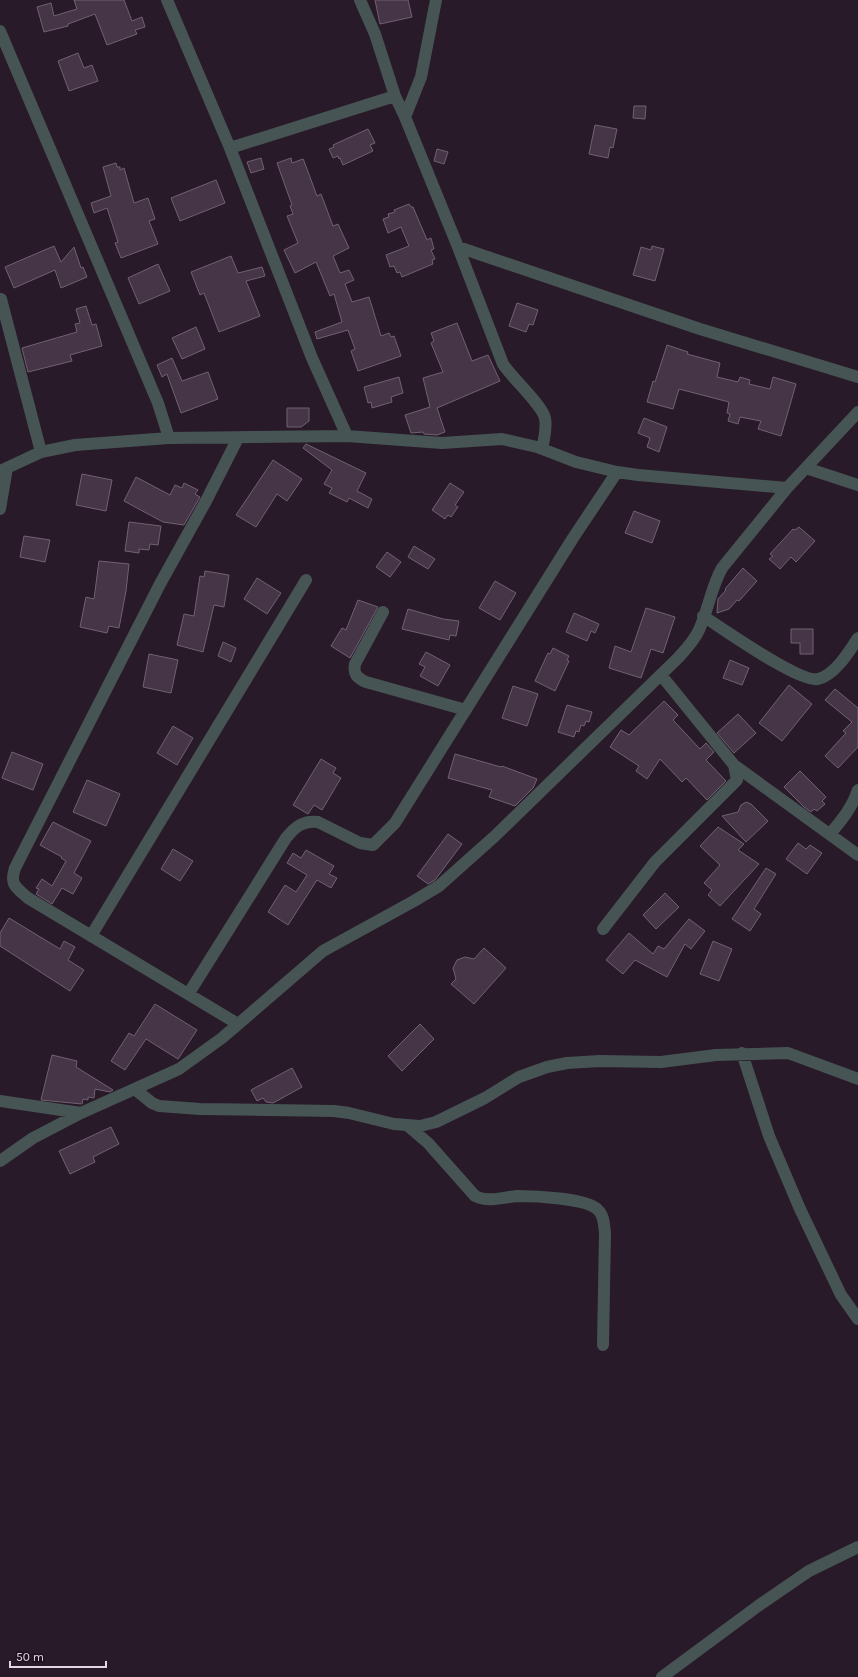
<svg xmlns="http://www.w3.org/2000/svg" width="858" height="1677" font-family="Karla,sans-serif">
	<rect width="100%" height="100%" fill="#281a29"/>
	<path fill="#453546" stroke="#726073" d="M74 0H124L132 21 142 17 145 27 135 30 137 34 107 45 95 14 68 24V26L44 32 37 7 51 3 54 16 77 9Z
		M375 0H408L412 17 380 24Z
		M78 53 84 68 92 65 98 81 69 91 58 61Z
		M634 106H646L645 119 633 118Z
		M595 125 617 129 613 148 610 147 608 158 589 154Z
		M368 129 375 143 370 145 373 151 343 165 340 158 339 159 338 156 333 158 329 149 334 147 333 145Z
		M437 149 448 152 444 164 434 161Z
		M261 158 264 169 251 173 247 162Z
		M291 158 292 163 303 159 304 161 317 196 321 194 333 226 338 224 349 248 333 256 340 273 349 270 354 280 345 284 352 302 369 297 381 336 389 333 391 337 394 336 401 356 358 371 351 351 355 349 348 330 317 339 315 332 342 322 334 294 330 296 316 262 295 273 284 250 298 243 287 216 293 214 290 206 292 205 277 163Z
		M116 163 117 167H120V170L124 168 134 203 148 198 155 219 149 221 158 244 121 258 115 243 118 242 107 208 94 213 91 203 111 196 103 167Z
		M216 180 225 203 180 221 171 198Z
		M409 204 411 207H413L427 240 431 238 434 249 431 250 435 259 432 260 433 264 402 277 400 272 397 273 394 266 390 267 386 255 409 246 401 227 388 233 383 219 389 217 388 214 395 212 394 210Z
		M54 246 61 262 74 247 81 268 83 267 87 277 61 288 55 270 14 288 5 267Z
		M652 246 664 249 655 281 633 275 641 247 651 250Z
		M231 256 238 273 262 267 265 276 246 281 260 316 219 332 204 293 200 295 191 272Z
		M158 264 170 291 139 304 128 278Z
		M517 303 538 310 533 325 529 324 526 332 509 326Z
		M86 306 92 325 96 324 102 346 70 355 72 361 28 372 22 348 77 332 75 324 80 323 76 309Z
		M457 323 472 361 488 355 500 381 437 408 445 432 437 435 424 434 423 432 411 433 405 415 430 407 423 378 443 372 431 343 434 341 431 333Z
		M196 327 205 349 182 359 172 338Z
		M667 345 688 352 687 354 720 363 717 377 738 382 740 377 750 380 749 384 770 389 773 377 796 384 781 436 758 429 761 421 740 417 738 424 728 421 730 414 727 413 729 402 679 389 673 409 647 402 653 381 655 382Z
		M172 358 182 381 208 372 218 399 181 413 167 374 162 377 157 365Z
		M399 377 403 393 391 397 392 402 372 408 371 402 368 403 364 387Z
		M287 408H309V421L301 427H287Z
		M644 418 667 427 659 452 647 447 650 438 638 433Z
		M306 444 366 473 357 491 372 499 368 508 349 498 347 502 329 493 332 488 324 484 332 470 303 448Z
		M273 460 302 479 287 501 277 494 256 527 236 515Z
		M82 474 112 480 106 511 76 505Z
		M136 477 170 495 175 485 182 488 184 483 198 490 195 494 200 497 184 525 163 522 124 501Z
		M450 483 464 492 455 505 458 507 451 517 448 515 445 519 432 510Z
		M634 511 660 521 652 543 625 533Z
		M129 522 161 526 158 545 150 544 149 550 139 549V553L125 551Z
		M799 527 815 541 796 562 791 557 780 569 769 559 773 556 770 554 793 529 795 530Z
		M24 536 50 540 45 562 20 557Z
		M414 546 435 559 428 569 408 557Z
		M387 552 401 562 390 577 376 567Z
		M99 561 129 564 126 591 119 628 109 626 107 633 80 627 86 597 94 599Z
		M743 568 757 581 739 601 737 600 729 609 717 613 718 599 726 590 725 589Z
		M205 571 229 575 224 607 214 605 203 652 177 645 184 614 194 616 200 576 204 577Z
		M257 578 281 593 267 614 244 599Z
		M495 581 516 593 500 620 479 608Z
		M358 600 378 607 350 658 331 646 342 628 346 630Z
		M646 608 675 617 663 653 651 649 641 678 609 668 615 646 631 652Z
		M408 609 443 619 459 621 456 636 450 635 449 640 402 629Z
		M574 613 599 624 595 633 591 631 587 641 566 632Z
		M791 629H813V654H800V643H791Z
		M223 642 236 648 231 662 218 656Z
		M553 648 569 656 567 660 569 661 555 691 535 681 548 653 550 654Z
		M426 652 450 665 438 686 420 676 425 667 419 664Z
		M149 654 178 660 171 693 143 687Z
		M730 660 749 668 742 685 723 678Z
		M789 685 812 704 782 741 759 723Z
		M513 686 538 694 527 726 502 718Z
		M835 689 858 708V747L838 768 825 756 846 733 843 731 852 722 825 700Z
		M664 701 678 715 673 720 700 749 706 743 714 752 706 760 726 781 707 800 686 778 682 782 660 759 647 779 636 771 639 766 610 747 621 730 629 735Z
		M567 705 592 712 589 722 586 721 584 726 581 725 579 732 576 731 574 737 558 732Z
		M738 714 756 733 734 753 717 733Z
		M173 726 193 738 177 765 157 753Z
		M12 752 43 764 33 790 2 778Z
		M455 754 501 767 502 766 537 779 533 788 515 806 489 797 492 790 448 778Z
		M321 759 336 768 333 773 341 778 322 810 314 805 308 814 293 805Z
		M800 771 826 797 822 801 825 804 817 811 814 809 811 812 804 807 784 787Z
		M87 780 120 794 106 826 73 812Z
		M746 802 751 804 768 821 746 842 722 816 738 812 741 805Z
		M53 822 91 841 74 873 82 878 73 894 62 888 52 904 36 894 39 889 36 888 42 879 52 886 66 861 61 858 62 857 40 845Z
		M718 827 744 844 738 850 759 864 720 906 708 895 712 890 704 883 720 865 700 846Z
		M448 834 462 844 435 880 428 884 417 876Z
		M798 843 806 849 810 845 822 853 807 874 786 859Z
		M173 849 193 861 180 881 161 869Z
		M306 850 334 866 329 874 337 878 331 888 317 880 288 925 268 912 285 885 296 892 307 875 287 863 293 853 301 858Z
		M766 868 776 874 754 909 761 914 750 931 732 919Z
		M665 893 679 907 656 929 643 915Z
		M9 918 60 949 64 941 75 947 68 960 84 970 70 991 0 946V933Z
		M689 919 705 931 691 949 685 944 667 977 635 960 623 974 606 960 629 933 653 954 658 946 664 949Z
		M713 941 732 949 719 981 700 974Z
		M484 948 506 968 474 1004 451 984 456 979 453 968 457 960 465 957 474 959Z
		M155 1004 197 1030 178 1059 146 1039 125 1070 111 1061 129 1033 134 1036Z
		M420 1024 434 1039 402 1071 388 1056Z
		M52 1055 77 1061 76 1067 113 1090 110 1092 95 1089 94 1098 88 1097V1100L83 1099 82 1104 41 1100Z
		M292 1068 302 1087 273 1103 266 1102 263 1098 257 1101 251 1090Z
		M111 1127 119 1144 93 1157 95 1162 70 1174 59 1151Z"/>
	<g fill="none" stroke-linecap="round" stroke-linejoin="round">
		<path stroke="#475454" stroke-width="12" d="M167 0 230 148 312 358 347 436
			M360 0 375 34 395 96 405 117 458 247 503 364C512 378 542 405 545 418 547 428 544 440 542 449
			M0 31 158 403 169 438
			M405 117 421 77 436 0
			M230 148 395 96
			M458 247 700 329 858 377
			M1 299 41 452
			M806 468 858 485
			M0 471 41 452 75 445 169 438 347 436 442 443 502 439 537 447 576 462 617 472 638 475 787 488
			M0 509 7 468
			M383 612 355 664C353 674 357 678 366 682L466 710
			M703 616C722 628 799 683 818 679 835 675 849 652 858 638
			M661 675 734 765 858 855
			M830 834C841 821 852 808 858 790
			M603 929 655 862 737 780 734 765
			M91 936 306 580
			M189 993 286 838C295 827 303 820 318 822L360 843 373 845 395 823 573 538 617 472
			M238 1024 28 898C17 888 9 885 15 868L160 584 206 501 238 438
			M742 1053 769 1136 800 1209 841 1295 858 1319
			M136 1090 152 1103 159 1106 200 1109 334 1111 349 1113 394 1124 420 1126 436 1122 485 1098 519 1077 547 1067 567 1063 600 1061 661 1062 716 1055 788 1053 858 1079
			M0 1101 81 1113
			M408 1126 428 1143 475 1196C489 1203 503 1197 517 1196 534 1196 587 1198 598 1210 604 1215 604 1225 605 1233L603 1345
			M0 1161 33 1138 81 1113 179 1069 222 1038 323 951 414 901 439 886 495 836 678 658C686 649 694 641 699 630 708 610 711 588 722 568L787 488 858 412
			M662 1677 758 1606 809 1571 858 1547"/>
	</g>
	<path d="M10 1661v6h96v-6" fill="none" stroke="#e2d8e3" stroke-width="2"/>
	<text x="16" y="1661" font-size="12" fill="#e2d8e3" stroke="#1e1020" stroke-width="3" paint-order="stroke">50 m</text>
</svg>
